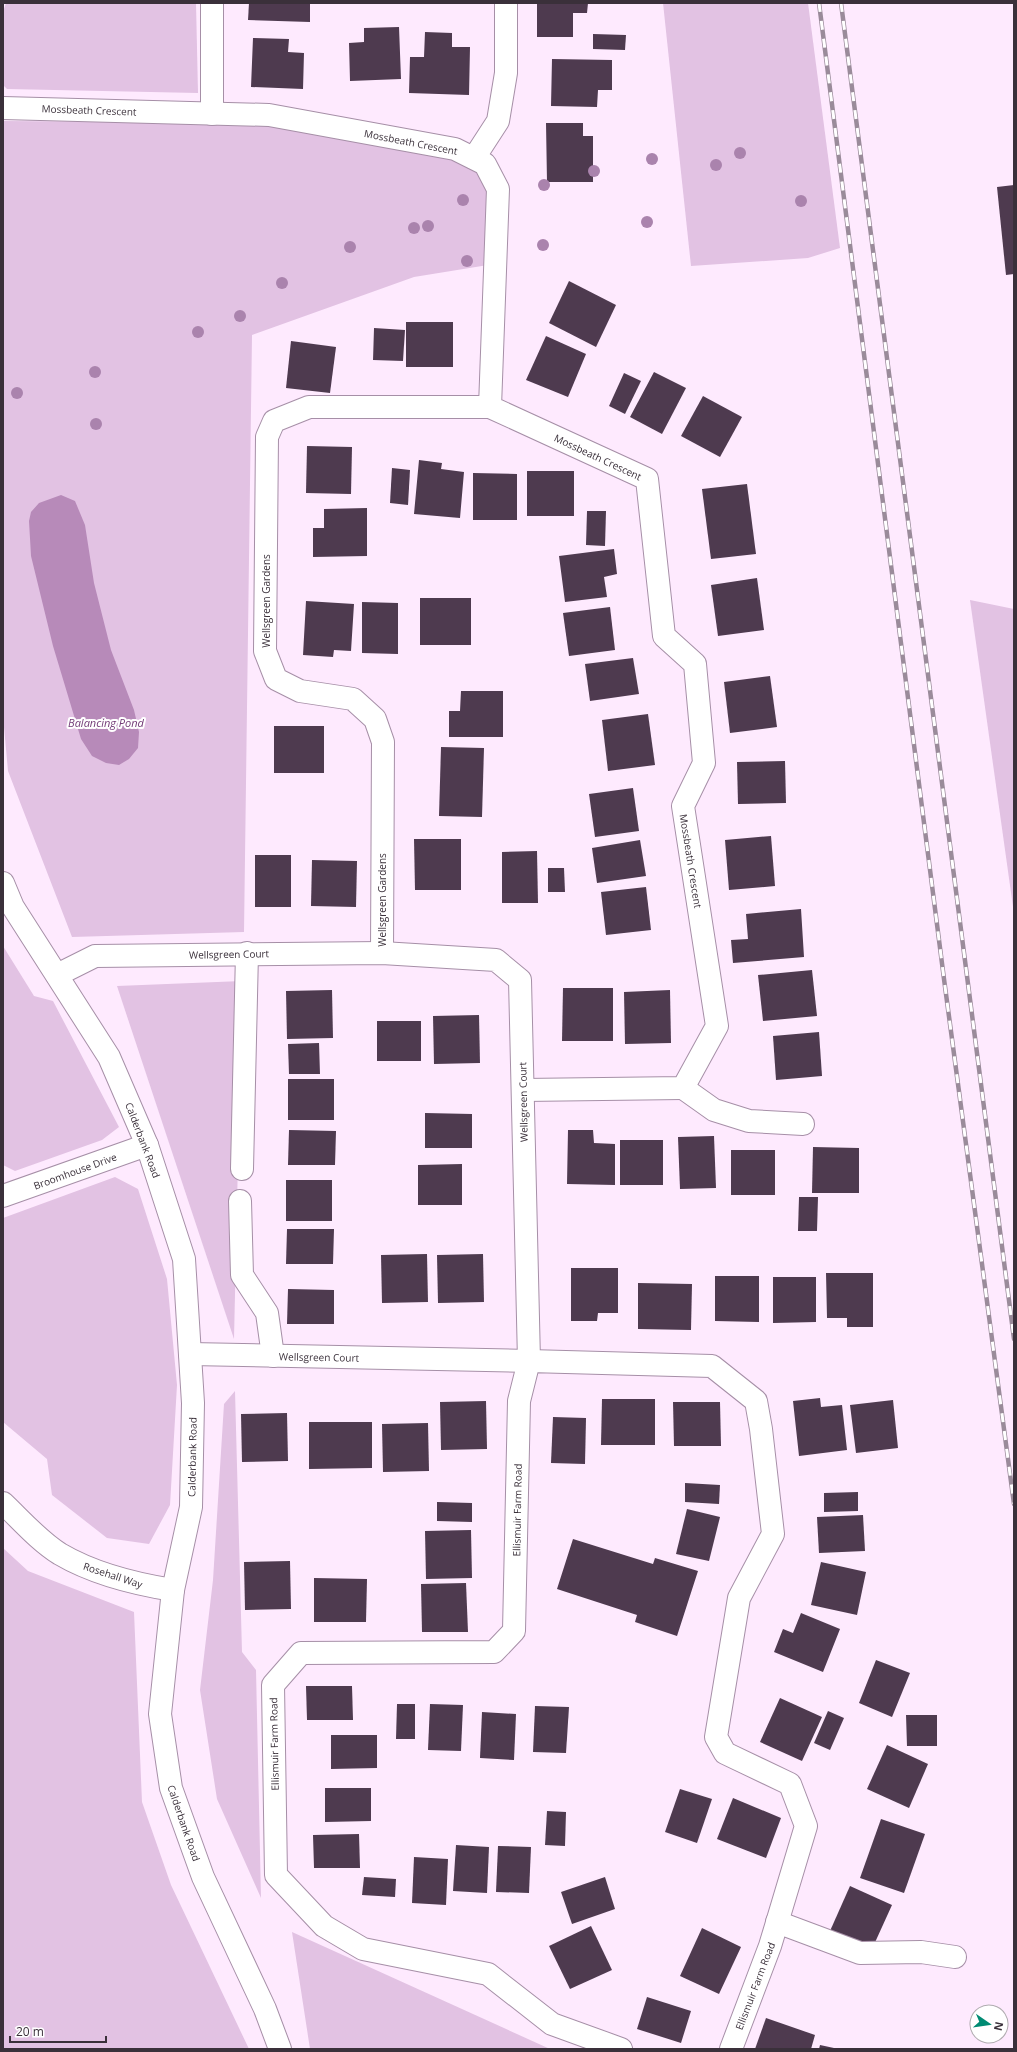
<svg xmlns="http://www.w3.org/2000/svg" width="1017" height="2052" font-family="'Open Sans',sans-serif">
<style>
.green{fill:#e2c2e3}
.water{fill:#b78ab9}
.building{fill:#4e3a4f}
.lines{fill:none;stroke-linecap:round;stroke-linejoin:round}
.minor-casing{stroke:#a68fa7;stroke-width:24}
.minor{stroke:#fff;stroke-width:22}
.rail-casing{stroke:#9a8b9a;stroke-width:4.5}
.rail{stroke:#fff;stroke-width:3;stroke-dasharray:9;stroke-linecap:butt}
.tree{fill:#aa83ad}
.labels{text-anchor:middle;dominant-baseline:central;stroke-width:4;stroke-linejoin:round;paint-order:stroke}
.street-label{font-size:10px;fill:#3a303a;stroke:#fff}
.water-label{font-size:11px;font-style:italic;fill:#733b77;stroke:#fff}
</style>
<rect width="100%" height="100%" fill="#feeafe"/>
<!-- green -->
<g class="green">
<polygon points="6,3 196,3 198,93 7,89 3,85 3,12"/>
<polygon points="663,3 808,3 840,248 808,258 691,266"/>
<polygon points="3,121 275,123 455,158 483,176 491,193 488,265 414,277 252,335 244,932 72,937 8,771 3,716"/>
<polygon points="970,600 1014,609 1014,914"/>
<polygon points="3,946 34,996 53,1001 119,1127 102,1140 15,1171 3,1165"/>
<polygon points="242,981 234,1339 117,986"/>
<polygon points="115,1177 138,1189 167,1279 177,1385 170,1505 149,1544 107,1538 52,1495 47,1459 3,1422 3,1218"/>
<polygon points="235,1391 242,1652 256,1670 261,1898 217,1799 200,1690 213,1580 224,1404"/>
<polygon points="3,1548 28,1571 134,1612 142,1802 171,1885 249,2049 3,2049"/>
<polygon points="292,1932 550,2049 310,2049"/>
</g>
<!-- water -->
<polygon class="water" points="61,495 75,501 85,525 94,583 111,650 134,710 139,732 138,748 129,759 119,765 106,763 92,756 81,739 53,646 31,556 29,521 31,512 39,503"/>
<!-- building -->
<g class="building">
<polygon points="249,3 310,3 310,22 248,20"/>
<polygon points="537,3 588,3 587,13 573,13 573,37 537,37"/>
<polygon points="399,27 401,79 350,81 349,43 364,42 364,28"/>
<polygon points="425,32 452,33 452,47 470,47 469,95 409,93 410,57 424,57"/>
<polygon points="593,34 626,35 625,50 593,49"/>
<polygon points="253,38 289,39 288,52 304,53 303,89 251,87"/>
<polygon points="552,59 612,60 612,90 598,90 597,107 551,106"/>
<polygon points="546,123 583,123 583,136 593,136 593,182 547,182"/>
<polygon points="1014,185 1014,274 1006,275 997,187"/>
<polygon points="569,281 616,305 596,347 549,323"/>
<rect x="406" y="322" width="47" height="45"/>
<polygon points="374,328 405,330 403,361 373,360"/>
<polygon points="546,336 586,354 568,397 526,380"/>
<polygon points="291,341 336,347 330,393 286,388"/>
<polygon points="654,372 686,388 662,434 630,417"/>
<polygon points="624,373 641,381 625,414 609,406"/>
<polygon points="703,396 742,417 720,457 681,436"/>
<polygon points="307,446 352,447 351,494 306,493"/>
<polygon points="419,460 442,463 441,469 464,472 460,518 414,514"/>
<polygon points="392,468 410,470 408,505 390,503"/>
<rect x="527" y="471" width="47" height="45"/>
<polygon points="473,473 517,474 517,520 473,520"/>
<polygon points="747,484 756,554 711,559 702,489"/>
<polygon points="367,508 367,556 313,557 313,528 324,528 324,509"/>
<polygon points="587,511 606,511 605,546 586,545"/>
<polygon points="614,549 617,574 604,577 607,597 565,602 559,556"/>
<polygon points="757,578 764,630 718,636 711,585"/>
<rect x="420" y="598" width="51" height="47"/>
<polygon points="306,601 354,604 351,651 334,650 333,657 303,655"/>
<polygon points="362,602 398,603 398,654 362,653"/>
<polygon points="610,607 615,650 569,656 563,613"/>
<polygon points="633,658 639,694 590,701 585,664"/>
<polygon points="770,676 777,727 730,733 724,682"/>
<polygon points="461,691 503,691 503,737 449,737 449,711 460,711"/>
<polygon points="648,714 655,765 608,771 602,720"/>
<rect x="274" y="726" width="50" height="47"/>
<polygon points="441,747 484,748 482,817 439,816"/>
<polygon points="785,761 786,803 738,804 737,762"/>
<polygon points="633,788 639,831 595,837 589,794"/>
<polygon points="771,836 775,886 729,890 725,840"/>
<polygon points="414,839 461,839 461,890 415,890"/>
<polygon points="640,840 646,876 597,883 592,848"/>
<polygon points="537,851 538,903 502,903 502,852"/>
<rect x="255" y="855" width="36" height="52"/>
<polygon points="312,860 357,861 356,907 311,906"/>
<polygon points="548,868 564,868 565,892 548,892"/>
<polygon points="646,887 651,930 606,935 601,892"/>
<polygon points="801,909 804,957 733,963 731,940 748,939 746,914"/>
<polygon points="812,970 817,1016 763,1021 758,975"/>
<polygon points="563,988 613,988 613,1041 562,1041"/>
<polygon points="332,990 333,1038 287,1039 286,991"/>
<polygon points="670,990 671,1043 625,1044 624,992"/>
<polygon points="479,1015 480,1063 434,1064 433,1016"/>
<rect x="377" y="1021" width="44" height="40"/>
<polygon points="819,1032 822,1076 776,1080 773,1036"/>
<polygon points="319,1043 320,1074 289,1074 288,1044"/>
<rect x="288" y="1079" width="46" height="41"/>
<polygon points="425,1113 472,1114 472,1148 425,1148"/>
<polygon points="289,1130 336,1131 335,1165 288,1165"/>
<polygon points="568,1130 593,1130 594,1143 615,1144 615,1185 567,1184"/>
<polygon points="714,1136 716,1188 680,1189 678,1137"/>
<rect x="620" y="1140" width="43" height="45"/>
<polygon points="813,1147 859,1148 859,1193 812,1193"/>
<rect x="731" y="1150" width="44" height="45"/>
<polygon points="462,1164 462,1205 418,1205 418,1165"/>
<rect x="286" y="1180" width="46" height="41"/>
<polygon points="799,1197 818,1197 817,1231 798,1231"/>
<polygon points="287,1229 334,1229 333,1264 286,1264"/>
<polygon points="427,1254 428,1302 382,1303 381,1255"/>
<polygon points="483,1254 484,1302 438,1303 437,1255"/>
<polygon points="571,1268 618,1268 618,1313 598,1313 597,1321 571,1321"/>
<polygon points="826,1273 873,1273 873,1327 847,1327 847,1318 827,1318"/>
<polygon points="715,1276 759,1276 759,1322 715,1321"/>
<polygon points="773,1277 816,1277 816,1322 773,1323"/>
<polygon points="638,1283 692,1284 691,1330 638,1329"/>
<polygon points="288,1289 334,1290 334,1324 287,1324"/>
<polygon points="820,1398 821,1407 842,1405 847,1450 799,1456 793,1401"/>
<polygon points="602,1399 655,1399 655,1445 601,1445"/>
<polygon points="893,1400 898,1448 856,1453 850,1405"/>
<polygon points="486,1401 487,1449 441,1450 440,1402"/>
<polygon points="673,1402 720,1402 721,1446 674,1446"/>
<polygon points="287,1413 288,1461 242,1462 241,1414"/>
<polygon points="553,1417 586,1418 585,1464 551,1463"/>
<polygon points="309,1422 372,1422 372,1468 309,1469"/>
<polygon points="428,1423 429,1471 383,1472 382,1424"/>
<polygon points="685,1483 720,1485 719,1504 685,1502"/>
<polygon points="858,1492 858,1511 824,1512 824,1493"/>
<polygon points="437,1502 472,1503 472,1522 437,1521"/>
<polygon points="687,1509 720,1517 709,1561 676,1554"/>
<polygon points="863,1515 865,1551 819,1553 817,1517"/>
<polygon points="471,1530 472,1578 426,1579 425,1531"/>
<polygon points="573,1539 653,1564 655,1558 698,1571 677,1636 635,1622 637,1615 557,1589"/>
<polygon points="290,1561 291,1609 245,1610 244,1562"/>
<polygon points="821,1562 866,1572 857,1615 811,1605"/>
<polygon points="314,1578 367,1579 366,1622 314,1622"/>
<polygon points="466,1583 468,1632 422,1632 421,1584"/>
<polygon points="801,1613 840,1629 823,1672 774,1652 783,1629 793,1633"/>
<polygon points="876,1660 910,1673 892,1717 859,1703"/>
<polygon points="306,1686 352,1686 353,1720 307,1720"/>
<polygon points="780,1698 822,1717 802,1761 760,1742"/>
<polygon points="397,1704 415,1704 415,1739 396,1739"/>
<polygon points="430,1704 463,1705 461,1751 428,1750"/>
<polygon points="535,1706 569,1707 566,1753 533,1752"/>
<polygon points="828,1711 844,1718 830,1750 814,1743"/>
<polygon points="482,1712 516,1714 514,1760 480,1758"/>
<polygon points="906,1715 937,1715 937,1746 907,1746"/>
<polygon points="331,1735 377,1735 377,1768 331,1769"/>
<polygon points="887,1745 928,1764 909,1808 867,1789"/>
<polygon points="325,1788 371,1788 371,1821 325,1822"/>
<polygon points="680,1789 712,1799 697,1843 665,1832"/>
<polygon points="733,1798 781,1818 766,1858 717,1839"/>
<polygon points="547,1811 566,1812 565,1846 545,1845"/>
<polygon points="881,1819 925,1834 904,1893 860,1878"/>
<polygon points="359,1834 360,1868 314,1868 313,1835"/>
<polygon points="456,1845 489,1847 487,1893 453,1891"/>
<polygon points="498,1846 531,1847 529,1893 496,1892"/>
<polygon points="414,1857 448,1859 446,1905 412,1903"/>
<polygon points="364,1877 396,1879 395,1897 362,1895"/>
<polygon points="605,1877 615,1909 572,1924 561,1892"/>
<polygon points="850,1886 892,1905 872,1949 830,1931"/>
<polygon points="591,1926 612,1970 570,1989 549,1946"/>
<polygon points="702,1928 741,1947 719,1994 680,1976"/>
<polygon points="647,1997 691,2011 681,2043 637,2029"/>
<polygon points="766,2018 815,2035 811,2049 755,2049"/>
<polygon points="820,2045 834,2048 834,2049 819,2049"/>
</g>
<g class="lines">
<defs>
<g id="minor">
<polyline points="212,3 212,114"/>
<polyline points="3,108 269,115 455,149 485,164 498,189 490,407 647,479 664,636 695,664 704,763 683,806 717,1026 683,1088 523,1090"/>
<polyline points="474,158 498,121 506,73 506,3"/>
<polyline points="3,883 13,907 109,1057 147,1145 184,1259 193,1403 191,1507 173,1590 160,1714 171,1788 203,1877 265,2009 280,2049"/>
<polyline points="382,953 383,742 375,719 353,699 300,691 276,679 265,651 267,437 274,421 309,407 490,407"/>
<polyline points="57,975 95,956 382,953 496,960 520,980 529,1361 190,1354"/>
<polyline points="683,1088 714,1110 749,1121 803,1124"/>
<polyline points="242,1169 247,953"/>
<polyline points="3,1196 147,1145"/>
<polyline points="240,1201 242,1275 267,1313 273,1356"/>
<path d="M3 1503C21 1520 39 1541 60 1554 94 1574 135 1584 173 1590"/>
<polyline points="777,1922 860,1953 921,1952 955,1957"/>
<polyline points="621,2049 552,2024 488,1974 363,1949 324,1926 276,1875 273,1685 301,1653 494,1652 514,1631 519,1401 529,1361 712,1366 756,1401 761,1429 773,1534 739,1598 716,1737 725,1753 790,1784 806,1826 770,1946 731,2049"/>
</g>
</defs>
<!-- minor casing -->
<use href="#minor" class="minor-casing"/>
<!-- minor -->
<use href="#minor" class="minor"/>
<defs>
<g id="rail">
<polyline points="819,3 944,979 1014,1504"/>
<polyline points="841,3 1014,1339"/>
</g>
</defs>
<!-- rail casing -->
<use href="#rail" class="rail-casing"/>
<!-- rail -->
<use href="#rail" class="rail"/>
</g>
<!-- trees -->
<g class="tree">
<circle cx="740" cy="153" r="6"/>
<circle cx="652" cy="159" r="6"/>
<circle cx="716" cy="165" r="6"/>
<circle cx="594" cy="171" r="6"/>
<circle cx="544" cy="185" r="6"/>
<circle cx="463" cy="200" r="6"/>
<circle cx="801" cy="201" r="6"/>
<circle cx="647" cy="222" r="6"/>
<circle cx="428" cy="226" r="6"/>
<circle cx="414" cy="228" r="6"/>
<circle cx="543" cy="245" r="6"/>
<circle cx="350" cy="247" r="6"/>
<circle cx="467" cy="261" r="6"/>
<circle cx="282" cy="283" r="6"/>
<circle cx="240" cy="316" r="6"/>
<circle cx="198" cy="332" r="6"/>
<circle cx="95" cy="372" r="6"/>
<circle cx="17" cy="393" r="6"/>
<circle cx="96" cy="424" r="6"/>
</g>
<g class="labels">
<!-- street labels -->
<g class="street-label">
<text transform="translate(89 110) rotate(2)">Mossbeath Crescent</text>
<text transform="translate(411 142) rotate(11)">Mossbeath Crescent</text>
<text transform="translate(598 457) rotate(25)">Mossbeath Crescent</text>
<text transform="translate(266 601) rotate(-90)">Wellsgreen Gardens</text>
<text transform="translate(691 861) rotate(81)">Mossbeath Crescent</text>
<text transform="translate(382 900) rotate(-90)">Wellsgreen Gardens</text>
<text transform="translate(229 954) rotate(-1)">Wellsgreen Court</text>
<text transform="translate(523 1102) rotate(-91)">Wellsgreen Court</text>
<text transform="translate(143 1140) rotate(69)">Calderbank Road</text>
<text transform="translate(75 1171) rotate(-20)">Broomhouse Drive</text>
<text transform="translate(319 1357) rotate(1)">Wellsgreen Court</text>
<text transform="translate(192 1457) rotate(-89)">Calderbank Road</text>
<text transform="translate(517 1510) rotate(-89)">Ellismuir Farm Road</text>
<text transform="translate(113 1575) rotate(18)">Rosehall Way</text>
<text transform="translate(274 1744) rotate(-91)">Ellismuir Farm Road</text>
<text transform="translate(184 1823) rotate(71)">Calderbank Road</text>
<text transform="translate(755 1986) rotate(-69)">Ellismuir Farm Road</text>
</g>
<!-- water labels -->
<g class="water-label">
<text x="106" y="722">Balancing Pond</text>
</g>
</g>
<!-- border -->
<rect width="1017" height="2052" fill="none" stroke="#3a303a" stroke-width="8"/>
<!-- north arrow -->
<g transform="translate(989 2024) rotate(103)"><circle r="19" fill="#ffffff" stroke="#b0acb0"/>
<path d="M0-3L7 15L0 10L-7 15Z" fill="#008b73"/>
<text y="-6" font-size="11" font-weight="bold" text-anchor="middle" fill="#3a303a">N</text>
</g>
<!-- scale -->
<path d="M10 2036v6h96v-6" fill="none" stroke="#3a303a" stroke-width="2"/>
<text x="16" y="2036" font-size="12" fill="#3a303a" stroke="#ffffff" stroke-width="3" paint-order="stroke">20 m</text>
</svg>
